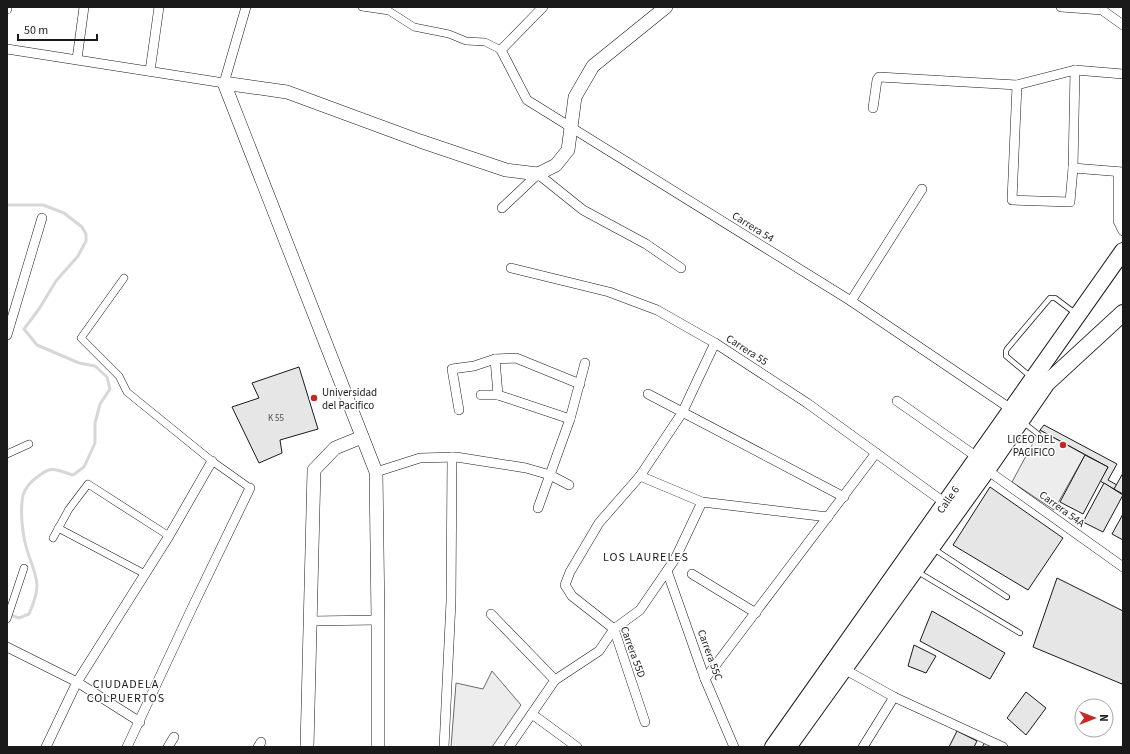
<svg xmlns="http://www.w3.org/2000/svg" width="1130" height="754" font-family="'Source Sans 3',sans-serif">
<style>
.built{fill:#ededed;stroke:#6a6a6a}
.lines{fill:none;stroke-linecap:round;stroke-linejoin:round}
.stream{stroke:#d7d7d7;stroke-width:3}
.building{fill:#e6e6e6;stroke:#1a1a1a}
.service-casing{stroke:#1a1a1a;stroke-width:6}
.pedestrian-casing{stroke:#1a1a1a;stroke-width:8}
.minor-casing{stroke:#1a1a1a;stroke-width:10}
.secondary-casing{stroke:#1a1a1a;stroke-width:14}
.trunk-casing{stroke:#1a1a1a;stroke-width:18}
.service{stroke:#fff;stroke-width:4.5}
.pedestrian{stroke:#fff;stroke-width:7}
.minor{stroke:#fff;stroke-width:9}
.secondary{stroke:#fff;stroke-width:13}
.trunk{stroke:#fff;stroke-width:16}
.poi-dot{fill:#c62828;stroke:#fff;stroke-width:1.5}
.labels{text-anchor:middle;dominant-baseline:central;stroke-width:3;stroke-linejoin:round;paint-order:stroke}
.number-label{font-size:9px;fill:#4d4d4d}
.street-label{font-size:11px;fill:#1a1a1a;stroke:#fff}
.poi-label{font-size:11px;fill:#1a1a1a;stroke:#fff;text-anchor:start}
.neighbourhood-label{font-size:12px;letter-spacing:1px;fill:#1a1a1a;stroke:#fff}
</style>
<rect width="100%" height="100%" fill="#fff"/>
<!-- built -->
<g class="built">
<polygon points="1040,430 1085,455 1054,510 1012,482"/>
<polygon points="492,671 521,705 492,747 451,747 456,683 483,689"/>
</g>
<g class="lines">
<!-- stream -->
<path class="stream" d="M7 205H43L64 213 82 227 86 234V241L78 256 56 281 39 309 24 329 37 345 79 363 95 366 107 377 110 389 100 404 95 423V443L84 467 73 475C54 469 52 465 36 478 31 481 25 489 23 495 20 509 22 532 26 546 29 559 36 571 37 585 37 595 33 605 29 614L19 618 8 614"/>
</g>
<!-- building -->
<g class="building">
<polygon points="299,367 318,429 280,440 282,453 259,463 232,407 259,398 252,383"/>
<polygon points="1044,425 1117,464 1108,480 1117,485 1114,489 1100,481 1108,467 1040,430"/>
<polygon points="1085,455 1108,467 1083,514 1060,502"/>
<polygon points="1123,473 1123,494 1114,489"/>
<polygon points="1104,483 1123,495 1103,532 1083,522"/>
<polygon points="990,487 1063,538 1028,590 953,545"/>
<polygon points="1123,514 1123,540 1112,534"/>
<polygon points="1057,578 1123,611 1123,681 1122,684 1033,647"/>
<polygon points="932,611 1005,653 990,679 920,641"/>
<polygon points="914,645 936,656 926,673 908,666"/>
<polygon points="1026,692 1046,708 1026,735 1007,718"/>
<polygon points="957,731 977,741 974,747 949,747"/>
<polygon points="986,741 997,747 982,747"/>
</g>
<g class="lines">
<defs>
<g id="service">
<polyline points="1031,377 1006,356 1006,351 1007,349 1050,298 1055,298 1075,313"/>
<polyline points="1024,423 1038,434"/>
<polyline points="934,549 1007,597"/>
<polyline points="918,572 1020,633"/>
</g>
<g id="pedestrian">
<polyline points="362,7 389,11 414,27 449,34 466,41 485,42 501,50"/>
<polyline points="124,278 81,338 119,376 127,392 212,461 250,488"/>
<polyline points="7,454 29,444"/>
<polyline points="58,528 145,574"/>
<polyline points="53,538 69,509 88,484 169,536"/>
<polyline points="7,619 24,568"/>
</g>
<g id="minor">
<polyline points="543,7 501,50 527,100 851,301 1011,409"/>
<polyline points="1061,7 1102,10 1123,25"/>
<polyline points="7,9 7,7"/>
<polyline points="7,49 224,83 246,7"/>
<polyline points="77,59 84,7"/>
<polyline points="150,71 159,7"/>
<polyline points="1017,85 1012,200 1070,202 1073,168 1075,70"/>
<polyline points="873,108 877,80 879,77 1017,85 1075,70 1123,74"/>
<polyline points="1073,168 1123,172"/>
<polyline points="1118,172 1118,221 1123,231"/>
<polyline points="502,208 538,174 583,210 646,244 681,268"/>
<polyline points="511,268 609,292 657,310 715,343 807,403 945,503"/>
<polyline points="851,301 922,189"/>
<polyline points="7,335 42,218"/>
<polyline points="495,359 498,395"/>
<polyline points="648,394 844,497"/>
<polyline points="481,395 498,395 570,419"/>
<polyline points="897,401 977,457"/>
<polyline points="459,410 452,369 474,366 495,359 516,358 580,384"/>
<polyline points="987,470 1123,567"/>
<polyline points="376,472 420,458 456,457 526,468 550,475 569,485"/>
<polyline points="640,476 702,502 828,517"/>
<polyline points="538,508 570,419 585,363"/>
<polyline points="667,571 705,679 734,747"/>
<polyline points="692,574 756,613"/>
<polyline points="491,614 555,680"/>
<polyline points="310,621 378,620"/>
<polyline points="7,647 77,682 140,722"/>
<polyline points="844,669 894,697 1003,747"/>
<polyline points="705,679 876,453"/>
<polyline points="532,714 577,747"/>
<polyline points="645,722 614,629 572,596 565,585 570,572 599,523 640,476 682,413 715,343"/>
<polyline points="46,747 77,682 169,536 212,461"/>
<polyline points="127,747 192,608 250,488"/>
<polyline points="168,747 174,737"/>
<polyline points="258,747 261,742"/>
<polyline points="444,747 451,601 452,457"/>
<polyline points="509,747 555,680 599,651 614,629 640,610 675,559 702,502"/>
<polyline points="863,747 894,697"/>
</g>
<g id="secondary">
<polyline points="307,747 314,470 335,448 362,437"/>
<polyline points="378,747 378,620 376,472 224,83 287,92 420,141 506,170 538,174 556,165 568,150 575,97 593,66 666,7"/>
</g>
<g id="trunk">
<path id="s1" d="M773 747 1123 251"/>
<polyline points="788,747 987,470 1047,383 1123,313"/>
</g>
</defs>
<!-- service casing -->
<use href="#service" class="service-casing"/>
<!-- pedestrian casing -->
<use href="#pedestrian" class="pedestrian-casing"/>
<!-- minor casing -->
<use href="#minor" class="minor-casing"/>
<!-- secondary casing -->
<use href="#secondary" class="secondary-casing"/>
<!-- trunk casing -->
<use href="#trunk" class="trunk-casing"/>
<!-- service -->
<use href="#service" class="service"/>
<!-- pedestrian -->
<use href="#pedestrian" class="pedestrian"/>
<!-- minor -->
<use href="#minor" class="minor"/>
<!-- secondary -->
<use href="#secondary" class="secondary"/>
<!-- trunk -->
<use href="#trunk" class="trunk"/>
</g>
<!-- markers -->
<g class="poi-dot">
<circle cx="314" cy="398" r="4"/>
<circle cx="1063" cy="445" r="4"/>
</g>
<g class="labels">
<!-- number labels -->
<g class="number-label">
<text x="276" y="418">K 55</text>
</g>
<!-- street labels -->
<g class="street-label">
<text transform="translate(753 227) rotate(32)">Carrera 54</text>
<text transform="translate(747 350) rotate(33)">Carrera 55</text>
<text stroke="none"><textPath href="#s1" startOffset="303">Calle 6</textPath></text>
<text transform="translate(1062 509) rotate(36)">Carrera 54A</text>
<text transform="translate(633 652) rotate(70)">Carrera 55D</text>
<text transform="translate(710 655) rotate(70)">Carrera 55C</text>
</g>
<!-- poi labels -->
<g class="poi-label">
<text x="322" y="392">Universidad<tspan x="322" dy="13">del Pacifico</tspan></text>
<text x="1055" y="439" text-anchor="end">LICEO DEL<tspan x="1055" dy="13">PACIFICO</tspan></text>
</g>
<!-- neighbourhood labels -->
<g class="neighbourhood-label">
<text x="646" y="557">LOS LAURELES</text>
<text x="126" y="684">CIUDADELA<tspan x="126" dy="14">COLPUERTOS</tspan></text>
</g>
</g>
<!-- border -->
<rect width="1130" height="754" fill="none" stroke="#1a1a1a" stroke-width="16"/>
<!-- north arrow -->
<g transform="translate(1094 718) rotate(90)"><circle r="19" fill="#ffffff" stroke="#a3a3a3"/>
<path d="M0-3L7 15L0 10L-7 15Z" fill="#c62828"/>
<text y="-6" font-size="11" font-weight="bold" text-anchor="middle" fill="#1a1a1a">N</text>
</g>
<!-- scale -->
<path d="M18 34v6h79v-6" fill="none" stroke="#1a1a1a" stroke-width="2"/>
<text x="24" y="34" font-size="12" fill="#1a1a1a" stroke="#ffffff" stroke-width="3" paint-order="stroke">50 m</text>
</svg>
